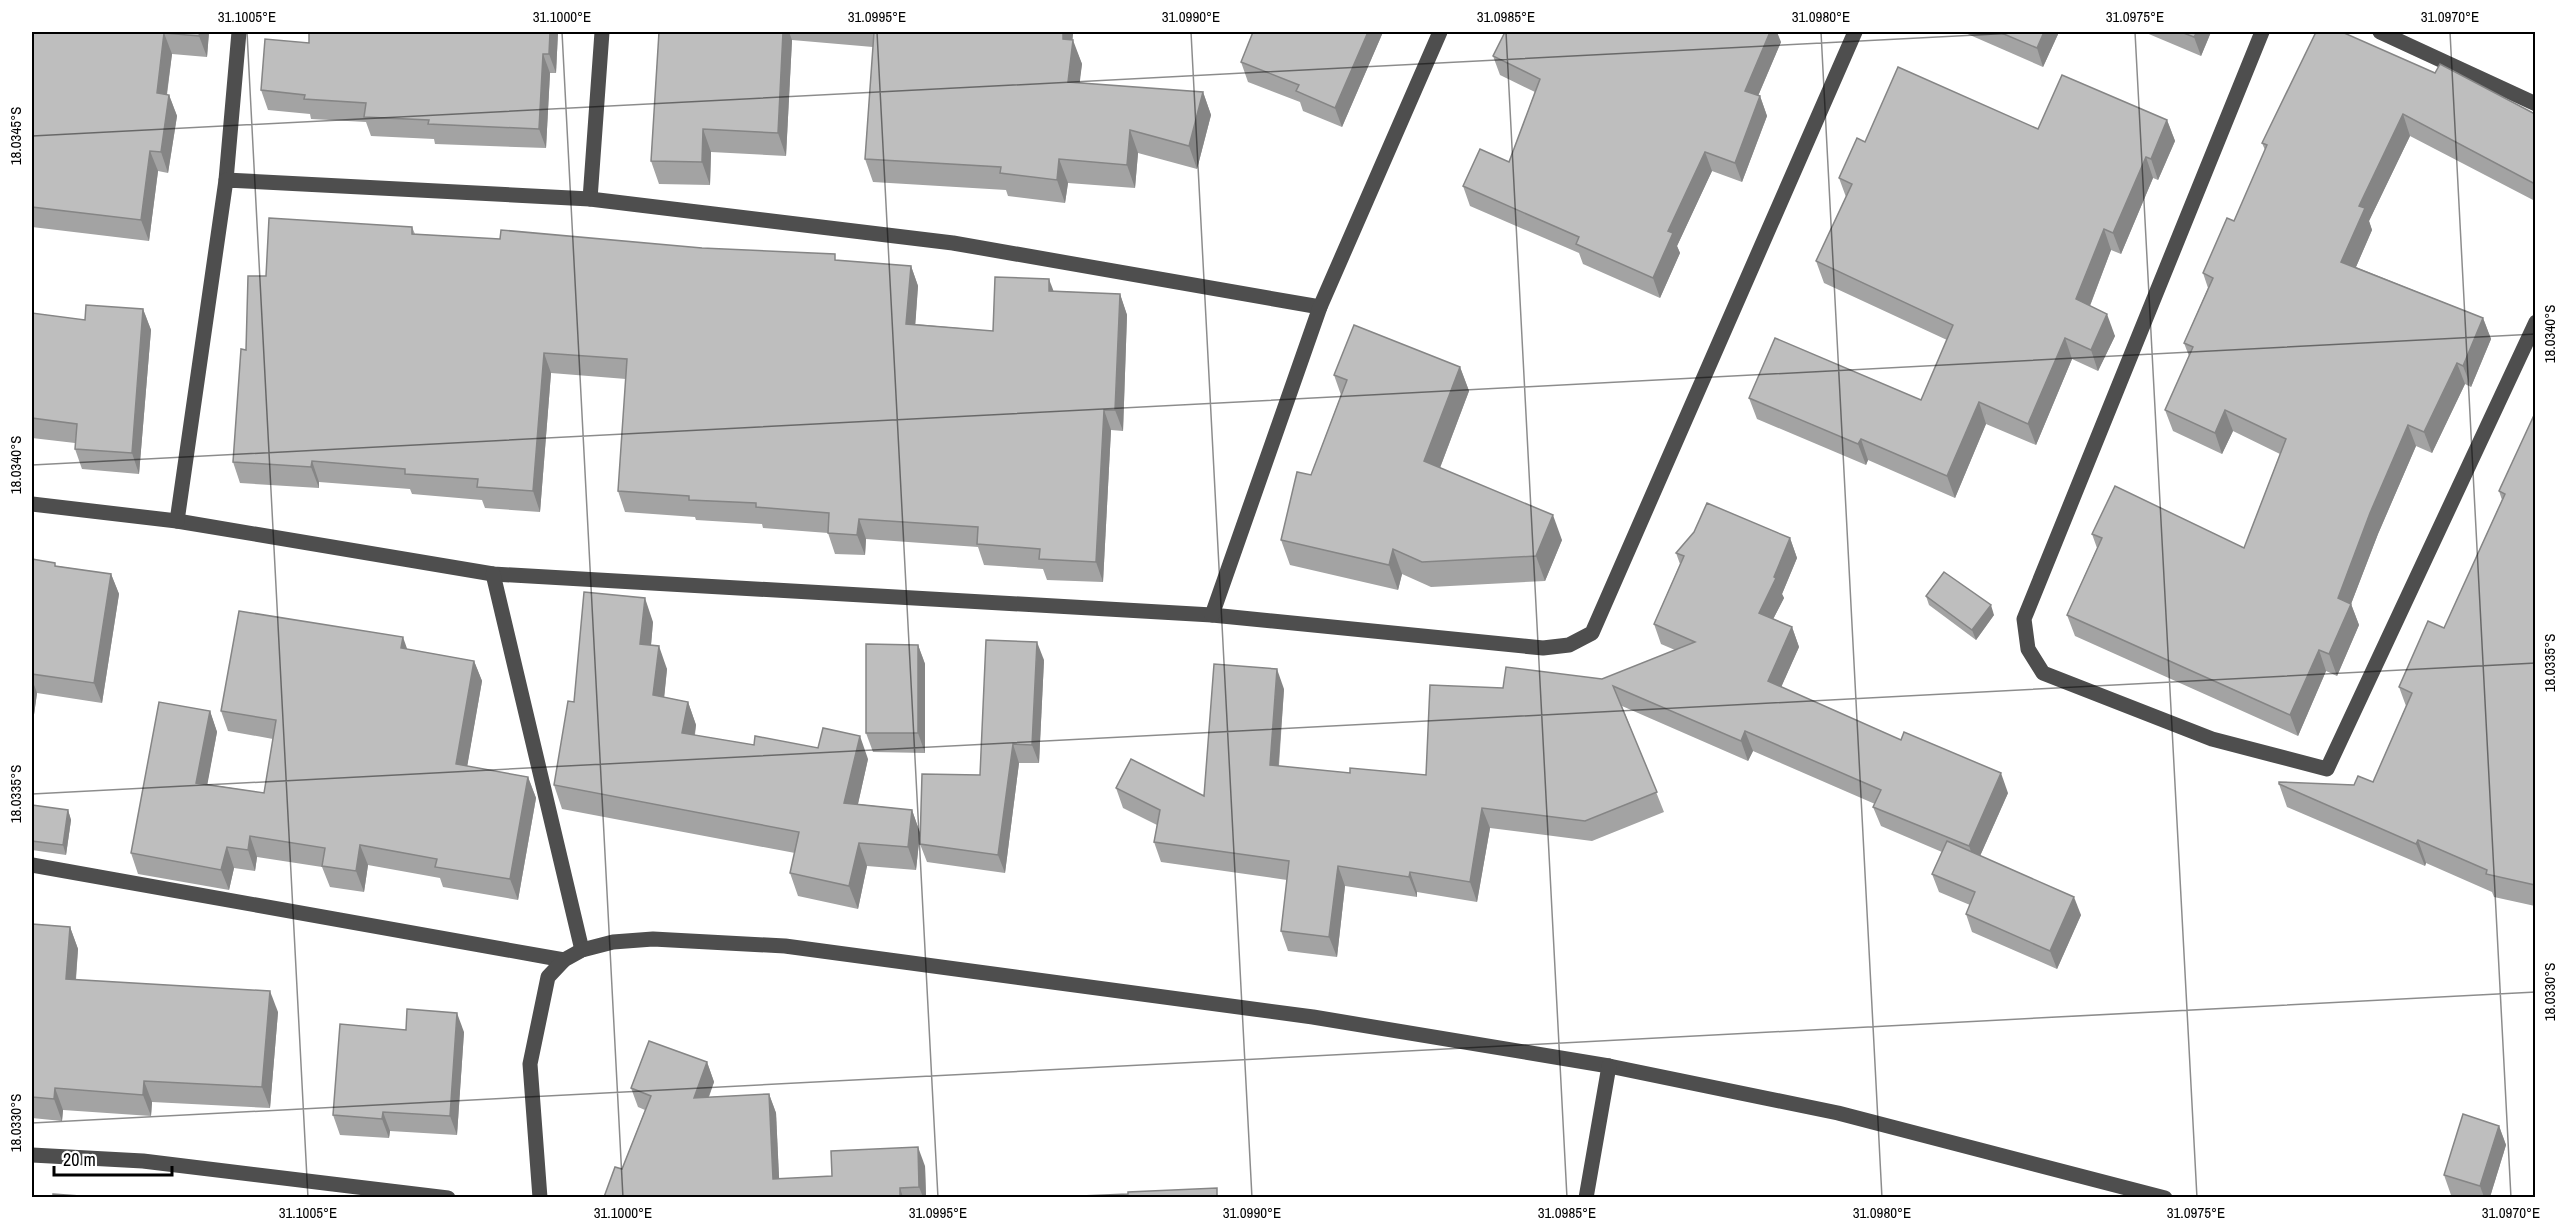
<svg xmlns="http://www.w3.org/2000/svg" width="2567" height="1229" font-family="'Archivo Narrow',sans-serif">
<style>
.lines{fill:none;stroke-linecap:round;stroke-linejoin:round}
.minor{stroke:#4e4e4e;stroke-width:15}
.wall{fill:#a3a3a3}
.shaded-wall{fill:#858585}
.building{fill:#bebebe;stroke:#858585;stroke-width:1.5}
.ticks{fill:none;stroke:#000;stroke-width:1.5;stroke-opacity:0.45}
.neatline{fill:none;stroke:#000;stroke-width:2}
.ticks-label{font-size:15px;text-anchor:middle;fill:#000}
</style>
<rect width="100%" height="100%" fill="#fff"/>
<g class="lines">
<!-- minor -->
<g class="minor">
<polyline points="2262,32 2024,619 2028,649 2043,673 2212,739 2327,769 2536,322"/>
<polyline points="2380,32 2536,104"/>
<polyline points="226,180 239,32"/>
<polyline points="590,199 602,32"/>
<polyline points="32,504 177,521 493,574 1212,615 1543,648 1569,645 1592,633 1855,32"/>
<polyline points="177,521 226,180 590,199 953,243 1320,307"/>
<polyline points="493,574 582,950"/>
<polyline points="1212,615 1320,307 1440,32"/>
<polyline points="32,865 564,960"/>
<polyline points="32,1155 143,1161 448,1198"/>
<polyline points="540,1198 530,1064 548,977 564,960 582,950 613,942 653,939 785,946 1313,1017 1609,1066 1838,1113 2165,1198"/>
<polyline points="1586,1198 1609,1066"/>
</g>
</g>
<!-- wall -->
<g class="wall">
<polygon points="32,32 209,32 207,57 172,54 167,95 169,95 177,116 168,173 158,171 149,241 32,227"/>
<polygon points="558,32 556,73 550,73 546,148 435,144 434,139 371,136 366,122 311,119 310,114 268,110 261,90 309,43"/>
<polygon points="659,32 1073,32 1072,40 1082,64 1079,83 1203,92 1211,115 1197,169 1138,153 1135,188 1068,183 1065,203 1008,196 1006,190 873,182 865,159 873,47 792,40 786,156 711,152 710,185 659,184 651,161"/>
<polygon points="1253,32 1383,32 1342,127 1303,111 1300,102 1248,82 1241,62"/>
<polygon points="1963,32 2059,32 2043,67"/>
<polygon points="2144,32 2211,32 2201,56"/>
<polygon points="1781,42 1758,96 1760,96 1767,116 1742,182 1712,171 1677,246 1680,253 1660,298 1583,264 1579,253 1470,206 1463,186 1509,162 1535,92 1500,75 1493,56"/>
<polygon points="2435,73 2535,114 2535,201 2410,136 2369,221 2372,230 2356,267 2483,318 2491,339 2471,387 2465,384 2432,453 2416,446 2378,534 2351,604 2359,625 2337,676 2326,671 2298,736 2075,636 2067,615 2097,548 2092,534 2244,548 2280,454 2233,431 2222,454 2173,431 2165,410 2189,356 2184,343 2208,288 2203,273 2234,221 2265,150 2262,143"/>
<polygon points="2167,120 2175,141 2158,180 2153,178 2121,254 2111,250 2090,306 2115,336 2098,371 2072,359 2036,445 1986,424 1955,498 1868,460 1866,465 1757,419 1749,398 1921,400 1947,340 1824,283 1816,261 1846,197 1839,178 1865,142"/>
<polygon points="412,227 415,234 837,260 911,266 918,286 915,324 993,331 1054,291 1120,294 1127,315 1123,431 1111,430 1103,582 1047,580 1043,569 984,565 978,547 866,539 865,555 835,554 828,533 763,528 762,524 696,520 695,517 625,512 618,491 626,379 551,373 540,512 485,508 482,500 412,494 410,489 319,482 319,488 240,483 233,462 246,350 266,276"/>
<polygon points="143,309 151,330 139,474 82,469 75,449 75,443 32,438 32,313 85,320"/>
<polygon points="1460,367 1469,391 1440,468 1562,540 1545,581 1431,587 1402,574 1398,590 1290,565 1281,540 1311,475 1341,395 1334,375"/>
<polygon points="2535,413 2535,906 2494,897 2492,892 2426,863 2425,866 2287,807 2279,784 2354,785 2373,782 2406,706 2399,687 2444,628 2502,500 2499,491"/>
<polygon points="1790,538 1797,558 1782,594 1784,598 1773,619 1792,627 1799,647 1781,687 2008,793 1980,856 2081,915 2057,969 1972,932 1966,914 1970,905 1939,892 1932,874 1942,852 1881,826 1873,807 1875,804 1753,751 1748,761 1622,706 1664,812 1592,841 1490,828 1477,902 1417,892 1417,897 1345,886 1337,957 1288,951 1281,931 1287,880 1161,862 1154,842 1157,825 1123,808 1116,788 1204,796 1284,689 1279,766 1350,773 1426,775 1503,688 1602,679 1675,650 1661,644 1654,624 1680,564 1676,553"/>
<polygon points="32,559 57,566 111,574 119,594 102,703 37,693 32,729"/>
<polygon points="1926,596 1994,615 1976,640 1929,605"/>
<polygon points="653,622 651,645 667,669 664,697 688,702 696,725 695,735 754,745 868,759 858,804 912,810 920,833 916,870 867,866 858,909 798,896 790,873 795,853 562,809 554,785 574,702"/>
<polygon points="918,645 925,664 925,753 873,752 866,733"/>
<polygon points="407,649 474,661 482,681 467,766 528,777 536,798 518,900 443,887 440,878 368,865 364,892 330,887 322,867 257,857 255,871 234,868 229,890 138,874 131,853 210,711 217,732 207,784 264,793 273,739 228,731 221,711"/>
<polygon points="1044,660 1039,763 1019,763 1005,873 927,862 920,844 980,775"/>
<polygon points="32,805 68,810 71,820 66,855 32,850"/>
<polygon points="32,924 70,927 78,949 76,980 278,1012 270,1108 152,1102 151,1116 63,1110 62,1121 32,1118"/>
<polygon points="406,1030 464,1032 457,1135 390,1131 389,1138 340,1135 333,1115"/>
<polygon points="707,1062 714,1082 709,1097 769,1094 776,1113 779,1179 832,1176 925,1166 926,1197 604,1197 622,1169 645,1110 638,1107 631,1088"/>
<polygon points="2499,1126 2506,1145 2490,1197 2461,1197 2451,1195 2444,1175"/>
</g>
<!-- shaded-wall -->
<g class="shaded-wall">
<polygon points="200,32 209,32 207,57 199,36"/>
<polygon points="550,32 558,32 556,73 549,54"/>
<polygon points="783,32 789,32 792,40 786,156 778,133"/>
<polygon points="1063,32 1073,32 1072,52 1073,40 1082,64 1077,105 1068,82 1063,39"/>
<polygon points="1368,32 1383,32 1342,127 1335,108"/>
<polygon points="1770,32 1777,32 1781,42 1752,110 1745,91"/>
<polygon points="2044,32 2059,32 2043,67 2037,48"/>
<polygon points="2197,32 2211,32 2201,56 2194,37"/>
<polygon points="164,33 172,54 164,114 157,93"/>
<polygon points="543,54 550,73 546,148 539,129"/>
<polygon points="1203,92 1211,115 1197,169 1189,146"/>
<polygon points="169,95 177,116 168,173 161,152"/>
<polygon points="1760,96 1767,116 1742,182 1735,163"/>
<polygon points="2403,114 2410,136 2369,221 2372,230 2349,283 2341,262 2359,206"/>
<polygon points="2167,120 2175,141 2158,180 2151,159"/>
<polygon points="703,129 711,152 710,185 702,162"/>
<polygon points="1130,130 1138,153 1135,188 1127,165"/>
<polygon points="150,151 158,171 149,241 141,220"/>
<polygon points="1705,152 1712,171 1677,246 1680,253 1660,298 1653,278 1668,231"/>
<polygon points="2146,157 2153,178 2121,254 2113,233"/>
<polygon points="1059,159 1068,183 1065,203 1057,180"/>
<polygon points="2104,229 2111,250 2084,321 2076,299"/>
<polygon points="911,266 918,286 914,344 906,324"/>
<polygon points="1049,279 1057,300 1049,291"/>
<polygon points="1120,294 1127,315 1123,431 1115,410"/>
<polygon points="143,309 151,330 139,474 132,453"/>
<polygon points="2107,314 2115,336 2098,371 2091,350"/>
<polygon points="2483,318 2491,339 2471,387 2463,366"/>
<polygon points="2065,338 2072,359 2036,445 2028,424"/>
<polygon points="544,353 551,373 540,512 533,491"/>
<polygon points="2457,363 2465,384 2432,453 2424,432"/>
<polygon points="1460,367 1469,391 1433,486 1424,461"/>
<polygon points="1979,402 1986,424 1955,498 1947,476"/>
<polygon points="1104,410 1111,430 1103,582 1096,562"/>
<polygon points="2225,410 2233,431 2222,454 2215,433"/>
<polygon points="2408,425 2416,446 2378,534 2351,604 2359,625 2337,676 2329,654 2338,598 2370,513"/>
<polygon points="1861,439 1868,460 1866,465 1858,444"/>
<polygon points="312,461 319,482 319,488 311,467"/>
<polygon points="1553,515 1562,540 1545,581 1536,556"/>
<polygon points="859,519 866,539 865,555 857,535"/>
<polygon points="1790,538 1797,558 1782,594 1784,598 1766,633 1759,613"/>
<polygon points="1393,549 1402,574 1398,590 1389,565"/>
<polygon points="111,574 119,594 102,703 94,683"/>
<polygon points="645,598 653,622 649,667 640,644"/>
<polygon points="1991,605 1994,615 1976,640 1972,630"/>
<polygon points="1792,627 1799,647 1775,701 1768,681"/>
<polygon points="403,637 410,657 401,648"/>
<polygon points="1037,642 1044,660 1039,763 1032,745"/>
<polygon points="918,645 925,664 925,753 918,733"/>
<polygon points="659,646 667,669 662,719 653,695"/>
<polygon points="2319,650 2326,671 2298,736 2290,715"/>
<polygon points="474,661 482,681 464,785 456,764"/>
<polygon points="1277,669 1284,689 1277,785 1270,765"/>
<polygon points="32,679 37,693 32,729"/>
<polygon points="688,702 696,725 691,756 682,733"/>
<polygon points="210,711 217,732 204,803 196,783"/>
<polygon points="1745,731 1753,751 1748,761 1741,741"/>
<polygon points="860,736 868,759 853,826 844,803"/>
<polygon points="1013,744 1019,763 1005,873 998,855"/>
<polygon points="2001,773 2008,793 1976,865 1969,846"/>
<polygon points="528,777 536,798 518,900 510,879"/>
<polygon points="1482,808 1490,828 1477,902 1470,882"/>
<polygon points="68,810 71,820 66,855 63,845"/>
<polygon points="912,810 920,833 916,870 908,847"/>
<polygon points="250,836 257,857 255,871 248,850"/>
<polygon points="2418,840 2426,863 2425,866 2416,844"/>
<polygon points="859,843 867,866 858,909 849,886"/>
<polygon points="360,845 368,865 364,892 356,871"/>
<polygon points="227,847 234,868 229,890 221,870"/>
<polygon points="1338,866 1345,886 1337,957 1329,937"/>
<polygon points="1410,872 1417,892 1417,897 1409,877"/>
<polygon points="2074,897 2081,915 2057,969 2050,951"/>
<polygon points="70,927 78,949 74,1000 66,979"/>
<polygon points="270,991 278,1012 270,1108 262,1087"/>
<polygon points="457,1013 464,1032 457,1135 450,1116"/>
<polygon points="707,1062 714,1082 701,1117 694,1098"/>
<polygon points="144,1081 152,1102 151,1116 143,1095"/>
<polygon points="55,1088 63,1110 62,1121 54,1099"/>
<polygon points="769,1094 776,1113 780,1197 773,1179"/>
<polygon points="383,1112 390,1131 389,1138 382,1119"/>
<polygon points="2499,1126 2506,1145 2490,1197 2484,1197 2480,1186"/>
<polygon points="918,1147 925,1166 926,1197 923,1197 919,1187"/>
<polygon points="900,1188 903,1197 900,1197"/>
</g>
<!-- building -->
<g class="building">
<polygon points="32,32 200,32 199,36 164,33 157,93 169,95 161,152 150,151 141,220 32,207"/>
<polygon points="309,32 550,32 549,54 543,54 539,129 428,124 429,120 364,117 366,103 304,99 305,95 261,90 265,39 309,43"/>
<polygon points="659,32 783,32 778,133 703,129 702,162 651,161"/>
<polygon points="874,32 1063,32 1063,39 1073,40 1068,82 1203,92 1189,146 1130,130 1127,165 1059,159 1057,180 1000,173 1001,167 865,159"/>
<polygon points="1253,32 1368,32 1335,108 1296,91 1299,85 1241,62"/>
<polygon points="1505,32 1770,32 1745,91 1760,96 1735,163 1705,152 1668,231 1673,233 1653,278 1576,244 1579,237 1463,186 1480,149 1509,162 1540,79 1493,56"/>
<polygon points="1999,32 2044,32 2037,48"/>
<polygon points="2181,32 2197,32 2194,37"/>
<polygon points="2316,32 2342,32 2435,73 2440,64 2535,114 2535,184 2403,114 2359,206 2365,208 2341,262 2483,318 2463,366 2457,363 2424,432 2408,425 2370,513 2338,598 2351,604 2329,654 2319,650 2290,715 2067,615 2102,538 2092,534 2115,486 2244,548 2286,439 2225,410 2215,433 2165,410 2193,347 2184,343 2213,278 2203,273 2227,218 2234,221 2267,145 2262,143"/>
<polygon points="1898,67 2038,129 2062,75 2167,120 2151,159 2146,157 2113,233 2104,229 2076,299 2107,314 2091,350 2065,338 2028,424 1979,402 1947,476 1861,439 1858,444 1749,398 1775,338 1921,400 1953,325 1816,261 1852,184 1839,178 1857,138 1865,142"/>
<polygon points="269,218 412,227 412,234 500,239 501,230 702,248 835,254 835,260 911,266 906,324 993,331 995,277 1049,279 1049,291 1120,294 1115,410 1104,410 1096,562 1039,559 1040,549 977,544 978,527 859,519 857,535 828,533 829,513 756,507 756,503 689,500 689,496 618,491 627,359 544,353 533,491 477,487 478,479 405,474 405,469 312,461 311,467 233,462 241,349 246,350 248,276 266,276"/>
<polygon points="86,305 143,309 132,453 75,449 77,424 32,418 32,313 85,320"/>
<polygon points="1354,325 1460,367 1424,461 1553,515 1536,556 1422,562 1393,549 1389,565 1281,540 1297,472 1311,475 1347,380 1334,375"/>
<polygon points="2535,413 2535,885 2486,874 2487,870 2418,840 2416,844 2279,784 2279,782 2354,785 2358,776 2373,782 2412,693 2399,687 2428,621 2444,628 2505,494 2499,491"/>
<polygon points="1707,503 1790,538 1774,577 1776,578 1759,613 1792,627 1768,681 1901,740 1904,732 2001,773 1969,846 1873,807 1881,790 1745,731 1741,741 1613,686 1657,792 1585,821 1482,808 1470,882 1410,872 1409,877 1338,866 1329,937 1281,931 1289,861 1154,842 1160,810 1116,788 1131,759 1204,796 1214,664 1277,669 1270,765 1350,773 1350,768 1426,775 1430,685 1503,688 1506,667 1602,679 1695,642 1654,624 1684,556 1676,553 1694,532"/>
<polygon points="32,559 55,563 55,566 111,574 94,683 32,674"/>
<polygon points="1944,572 1991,605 1972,630 1926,596"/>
<polygon points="584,592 645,598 640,644 659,646 653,695 688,702 682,733 754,745 755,736 818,748 823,728 860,736 844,803 912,810 908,847 859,843 849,886 790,873 799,832 554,785 568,701 574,702"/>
<polygon points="239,611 403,637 401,648 474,661 456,764 528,777 510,879 435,867 437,859 360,845 356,871 322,866 325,848 250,836 248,850 227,847 221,870 131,853 159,702 210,711 196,783 264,793 276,720 221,711"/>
<polygon points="986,640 1037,642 1032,745 1013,744 998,855 920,844 922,774 980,775"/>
<polygon points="866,644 918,645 918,733 866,733"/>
<polygon points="32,805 68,810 63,845 32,841"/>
<polygon points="1947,841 2074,897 2050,951 1966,914 1975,892 1932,874"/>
<polygon points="32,924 70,927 66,979 270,991 262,1087 144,1081 143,1095 55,1088 54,1099 32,1097"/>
<polygon points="407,1009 457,1013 450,1116 383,1112 382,1119 333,1115 340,1024 406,1030"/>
<polygon points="649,1041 707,1062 694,1098 769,1094 773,1179 832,1176 831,1151 918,1147 919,1187 900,1188 900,1197 604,1197 615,1167 622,1169 651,1096 631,1088"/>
<polygon points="2463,1114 2499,1126 2480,1186 2444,1175"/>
<polygon points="1217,1188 1217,1197 1057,1197 1128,1194 1128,1192"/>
<polygon points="53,1194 94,1197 53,1197"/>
</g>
<!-- ticks -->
<path class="ticks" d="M247 32 308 1198M562 32 623 1198M877 32 938 1198M1191 32 1252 1198M1506 32 1567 1198M1821 32 1882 1198M2135 32 2197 1198M2450 32 2511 1198M32 136 2035 32M32 465 2536 334M32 794 2536 663M32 1123 2536 992"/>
<!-- border -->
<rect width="2567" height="1229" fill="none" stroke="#ffffff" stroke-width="66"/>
<!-- scale -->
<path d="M54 1166v9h118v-9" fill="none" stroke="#000000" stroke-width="3"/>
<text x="63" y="1166" font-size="18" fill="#000000" stroke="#ffffff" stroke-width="4.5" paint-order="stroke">20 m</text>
<rect x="33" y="33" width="2501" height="1163" class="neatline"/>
<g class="ticks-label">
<text x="247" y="22">31.1005°E</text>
<text x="562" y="22">31.1000°E</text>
<text x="877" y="22">31.0995°E</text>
<text x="1191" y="22">31.0990°E</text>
<text x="1506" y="22">31.0985°E</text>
<text x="1821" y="22">31.0980°E</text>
<text x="2135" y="22">31.0975°E</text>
<text x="2450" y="22">31.0970°E</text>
<text transform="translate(16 136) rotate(-90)" y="5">18.0345°S</text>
<text transform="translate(2550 334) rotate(-90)" y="5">18.0340°S</text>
<text transform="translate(16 465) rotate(-90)" y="5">18.0340°S</text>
<text transform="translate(2550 663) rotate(-90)" y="5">18.0335°S</text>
<text transform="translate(16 794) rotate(-90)" y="5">18.0335°S</text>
<text transform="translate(2550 992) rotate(-90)" y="5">18.0330°S</text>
<text transform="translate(16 1123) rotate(-90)" y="5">18.0330°S</text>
<text x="308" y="1218">31.1005°E</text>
<text x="623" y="1218">31.1000°E</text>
<text x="938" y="1218">31.0995°E</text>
<text x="1252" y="1218">31.0990°E</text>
<text x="1567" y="1218">31.0985°E</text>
<text x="1882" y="1218">31.0980°E</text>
<text x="2196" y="1218">31.0975°E</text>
<text x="2511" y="1218">31.0970°E</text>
</g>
</svg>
